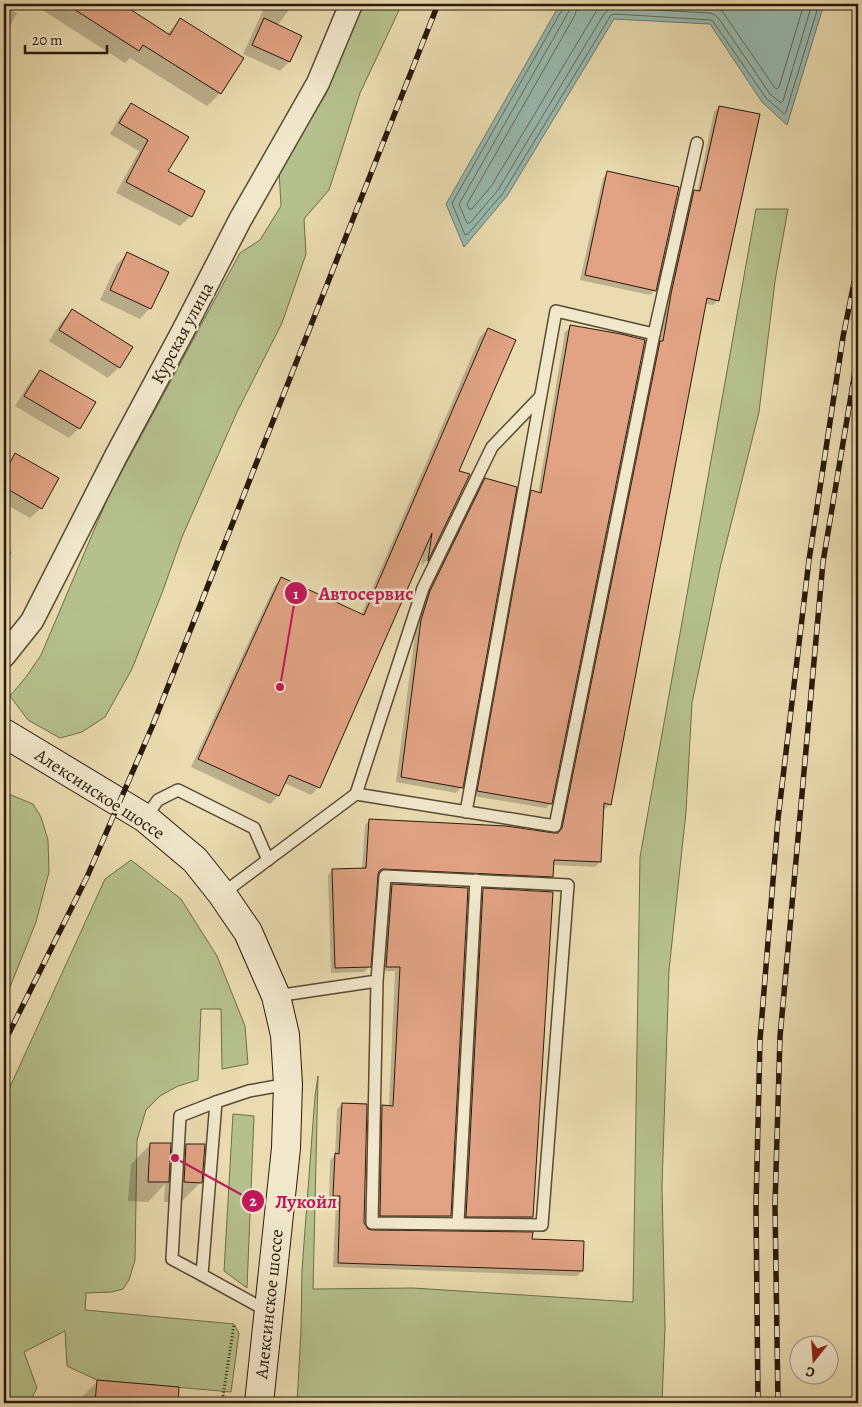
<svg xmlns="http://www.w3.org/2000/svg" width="862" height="1407" font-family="Alegreya,serif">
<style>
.green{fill:#b5c18d;stroke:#6e6d4c}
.water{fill:#98bab0;stroke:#6b7a6e}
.shadow{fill:#0003}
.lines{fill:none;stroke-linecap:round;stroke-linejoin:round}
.shore{stroke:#606a5d;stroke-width:1}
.building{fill:#e1a384;stroke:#28190a}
.lane-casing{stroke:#584a34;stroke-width:14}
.street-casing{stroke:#584a34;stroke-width:25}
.secondary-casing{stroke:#28190a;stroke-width:30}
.path{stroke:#28190a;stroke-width:3;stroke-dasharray:1 2.5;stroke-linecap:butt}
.lane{stroke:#f1e8cc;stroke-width:11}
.street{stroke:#f1e8cc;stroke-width:22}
.secondary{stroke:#f1e8cc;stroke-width:28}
.rail-casing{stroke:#28190a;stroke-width:5.5}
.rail{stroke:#f1e8cc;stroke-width:4;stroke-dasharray:11;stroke-linecap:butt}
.labels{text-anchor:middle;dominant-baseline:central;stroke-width:5;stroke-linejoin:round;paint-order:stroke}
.street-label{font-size:18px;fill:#28190a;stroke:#f1e8cc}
.leader{fill:none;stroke:#c2185b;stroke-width:2}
.callout-dot{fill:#c2185b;stroke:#f1e8cc;stroke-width:2}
.mark-label{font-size:15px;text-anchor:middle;font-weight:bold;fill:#fff}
.callout-label{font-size:19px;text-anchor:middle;font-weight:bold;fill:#c2185b;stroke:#f1e8cc;stroke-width:5;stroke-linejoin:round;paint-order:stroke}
</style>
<rect width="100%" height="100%" fill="#eadcb0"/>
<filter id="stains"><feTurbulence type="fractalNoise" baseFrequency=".004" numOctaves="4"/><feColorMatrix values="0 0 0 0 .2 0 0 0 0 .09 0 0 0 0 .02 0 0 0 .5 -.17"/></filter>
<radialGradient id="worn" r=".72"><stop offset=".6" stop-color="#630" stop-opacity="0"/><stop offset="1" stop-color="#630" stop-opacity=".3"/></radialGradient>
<!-- green -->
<g class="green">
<polygon points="360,4 402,4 360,93 329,190 304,219 306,254 282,323 237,412 182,537 162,593 132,669 105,717 82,732 60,738 28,720 10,696 26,677 41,655 109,495 240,253 260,240 281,206 279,170 326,94"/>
<polygon points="756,209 788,209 775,281 759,412 720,568 692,703 686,812 669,970 662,1187 665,1327 662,1403 297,1403 301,1331 302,1270 315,1096 318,1076 313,1289 413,1288 633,1302 640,857"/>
<polygon points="4,794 11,795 33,804 41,817 48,840 49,872 36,922 4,1002"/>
<polygon points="131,860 181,899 217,956 245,1026 248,1064 222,1069 221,1009 201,1009 198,1080 178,1086 160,1096 146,1110 137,1140 135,1260 129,1280 123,1289 112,1292 86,1293 85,1310 234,1324 239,1333 231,1392 97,1380 67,1366 65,1331 24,1352 37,1388 29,1403 4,1403 4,1100 105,879"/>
<polygon points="233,1114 254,1116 247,1288 224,1271"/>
</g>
<!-- water -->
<polygon class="water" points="560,4 824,4 787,125 762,102 710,24 614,19 507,196 464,247 446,204"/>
<!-- shadow -->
<g class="shadow">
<polygon points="33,4 120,4 167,34 181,20 220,93 207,106 130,58 125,63"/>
<polygon points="261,4 293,4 277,26 301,37 289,62 280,71 243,54 265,6"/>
<polygon points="4,6 17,13 4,37"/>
<polygon points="132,104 191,216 180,226 116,193 139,151 110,134 121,115"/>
<polygon points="720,107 718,300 713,305 705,304 610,804 605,809 602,809 600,862 595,867 553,865 552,876 547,881 377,874 369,967 364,972 331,973 328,875 333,870 362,869 365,825 370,820 557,834 656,347 659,344 666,300 689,196 694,191 697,192 714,112"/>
<polygon points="608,173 655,290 650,295 580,280 603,178"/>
<polygon points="128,253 150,308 140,319 100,300 117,264"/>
<polygon points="72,311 131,348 119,367 108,378 49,341 62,321"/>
<polygon points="571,327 551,803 546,808 473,796 527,497 532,492 538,493 565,332"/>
<polygon points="488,329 457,472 468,475 427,560 421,566 423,552 319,787 311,795 284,783 278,796 270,804 191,767 274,587 282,578 361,615 480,337"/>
<polygon points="40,371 79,428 69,438 15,406 30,382"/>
<polygon points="16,455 41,508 30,518 4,503 4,468"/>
<polygon points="485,480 461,788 456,793 396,782 416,626 425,597 480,485"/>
<polygon points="4,547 12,552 4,565"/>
<polygon points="392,885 450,1216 445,1221 375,1220 377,1112 382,1107 389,1107 395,971 381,971 387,890"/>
<polygon points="484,890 532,1217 527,1222 461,1221 479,895"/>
<polygon points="342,1104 363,1223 367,1230 531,1240 582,1271 577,1276 333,1267 336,1201 329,1200 330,1160 335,1155 337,1109"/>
<polygon points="151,1144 169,1163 186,1145 201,1182 181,1202 164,1202 165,1184 148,1202 128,1201 131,1164"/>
<polygon points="98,1381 142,1385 141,1403 81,1403 82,1397"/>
</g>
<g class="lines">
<!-- shore -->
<g class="shore">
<polyline points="564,4 563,8 452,203 465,235 468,234 503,193 611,15 615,14 712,20 766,98 784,114 786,112 819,4"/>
<polyline points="570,4 569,11 459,204 467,223 470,223 498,190 604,14 609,9 615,8 710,13 715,15 719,19 770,94 781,103 783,101 812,4"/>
<polyline points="578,4 575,15 467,204 469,209 472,209 492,185 597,10 603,4"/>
<polyline points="675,4 711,6 722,11 775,88 777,89 779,87 804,4"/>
</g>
</g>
<!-- building -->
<g class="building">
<polygon points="66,4 122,4 170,35 180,18 244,58 221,94 143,45 139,51"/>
<polygon points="264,18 302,36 290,62 252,45"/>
<polygon points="131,103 189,137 168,171 205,191 192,217 126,182 148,140 119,123"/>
<polygon points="719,106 760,114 719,301 707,298 611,805 604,803 601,862 554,860 553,877 382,869 379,871 378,875 371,967 335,968 332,869 366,868 369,819 506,826 554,833 558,833 562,828 660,341 663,341 671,294 694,190 700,191"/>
<polygon points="607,171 679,187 656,291 585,275"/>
<polygon points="127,252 169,272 151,309 110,290"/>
<polygon points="72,309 133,347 120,368 59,330"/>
<polygon points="570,325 621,334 645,340 552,804 477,791 531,490 541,493"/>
<polygon points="488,328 516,340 459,471 470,474 428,561 432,533 320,788 289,775 279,796 198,759 281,577 364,615"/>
<polygon points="40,370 96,402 80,429 24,396"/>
<polygon points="15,453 59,478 42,509 4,487 4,474"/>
<polygon points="485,478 517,487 463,788 401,777 421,620 430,591"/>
<polygon points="392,884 468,888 451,1216 380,1216 382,1105 393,1106 400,967 386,967"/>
<polygon points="483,888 553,892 533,1217 466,1217"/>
<polygon points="342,1103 367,1104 364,1223 368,1229 372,1230 533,1232 532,1239 584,1241 583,1271 338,1263 340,1196 333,1196 335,1153 339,1154"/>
<polygon points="150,1143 171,1143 169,1182 148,1182"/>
<polygon points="186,1144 205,1144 202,1183 184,1182"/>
<polygon points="97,1380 179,1387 178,1403 95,1403"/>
</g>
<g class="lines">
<defs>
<g id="lane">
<polyline points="654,334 697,143"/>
<polyline points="356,794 423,588 492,447 540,397"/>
<polyline points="145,818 158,800 178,790 254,828 268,860"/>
<polyline points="222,894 356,794 555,826 654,334 556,311 466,812"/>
<polyline points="276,996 377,981 372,1223 542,1225 568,885 385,876 377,981"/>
<polyline points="458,1223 476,880"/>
<polyline points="202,1275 172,1259 180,1116 216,1102"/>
<polyline points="269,1312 202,1275 216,1102 249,1091 288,1084"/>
</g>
<polyline id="street" points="4,656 32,621 116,456 183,331 240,220 318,83 351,4"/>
<polyline id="secondary" points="4,733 145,818 195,860 222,894 248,932 276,996 285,1035 288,1084 286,1148 259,1403"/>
</defs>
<!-- lane casing -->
<use href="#lane" class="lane-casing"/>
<!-- street casing -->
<use href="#street" class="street-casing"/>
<!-- secondary casing -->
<use href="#secondary" class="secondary-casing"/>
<!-- path -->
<polyline class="path" points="222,1403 234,1324"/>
<!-- lane -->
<use href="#lane" class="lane"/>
<!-- street -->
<use href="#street" class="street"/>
<!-- secondary -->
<use href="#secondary" class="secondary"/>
<defs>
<g id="rail">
<polyline points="4,1043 87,877 152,727 438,4"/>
<polyline points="758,1403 756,1206 760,1040 778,819 809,560 843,337 858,263"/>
<polyline points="778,1403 775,1205 780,1037 823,562 858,354"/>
</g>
</defs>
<!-- rail casing -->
<use href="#rail" class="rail-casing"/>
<!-- rail -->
<use href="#rail" class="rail"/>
</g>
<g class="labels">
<!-- street labels -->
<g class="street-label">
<text transform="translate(182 333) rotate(-62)">Курская улица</text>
<text transform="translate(100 794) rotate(33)">Алексинское шоссе</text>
<text transform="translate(269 1304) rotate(-84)">Алексинское шоссе</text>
</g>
</g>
<!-- callouts -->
<path class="leader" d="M280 687L296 593M175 1158L253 1201"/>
<g class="callout-dot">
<circle cx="280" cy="687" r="5"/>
<circle cx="175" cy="1158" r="5"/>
<circle cx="296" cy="593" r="12"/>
<circle cx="253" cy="1201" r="12"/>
</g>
<g class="mark-label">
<text x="296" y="599">1</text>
<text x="253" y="1206">2</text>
</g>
<g class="callout-label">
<text x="366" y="600">Автосервис</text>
<text x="306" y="1208">Лукойл</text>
</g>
<!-- margin -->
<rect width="862" height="1407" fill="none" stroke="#eadcb0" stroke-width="20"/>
<rect x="5" y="5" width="852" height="1397" fill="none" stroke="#28190a" stroke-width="2.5"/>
<rect x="10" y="10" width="842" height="1387" fill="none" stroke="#28190a"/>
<!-- north arrow -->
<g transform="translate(814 1360) rotate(197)"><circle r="24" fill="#f1e8cc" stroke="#a1957e"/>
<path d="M0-4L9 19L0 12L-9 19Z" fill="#8f2418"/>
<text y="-8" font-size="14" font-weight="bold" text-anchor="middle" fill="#28190a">С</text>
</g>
<!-- scale -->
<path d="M25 45v8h82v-8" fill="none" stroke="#28190a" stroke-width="2.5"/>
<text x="32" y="45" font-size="15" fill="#28190a" stroke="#f1e8cc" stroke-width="4" paint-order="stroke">20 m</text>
<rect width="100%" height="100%" filter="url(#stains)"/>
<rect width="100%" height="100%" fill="url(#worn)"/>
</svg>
